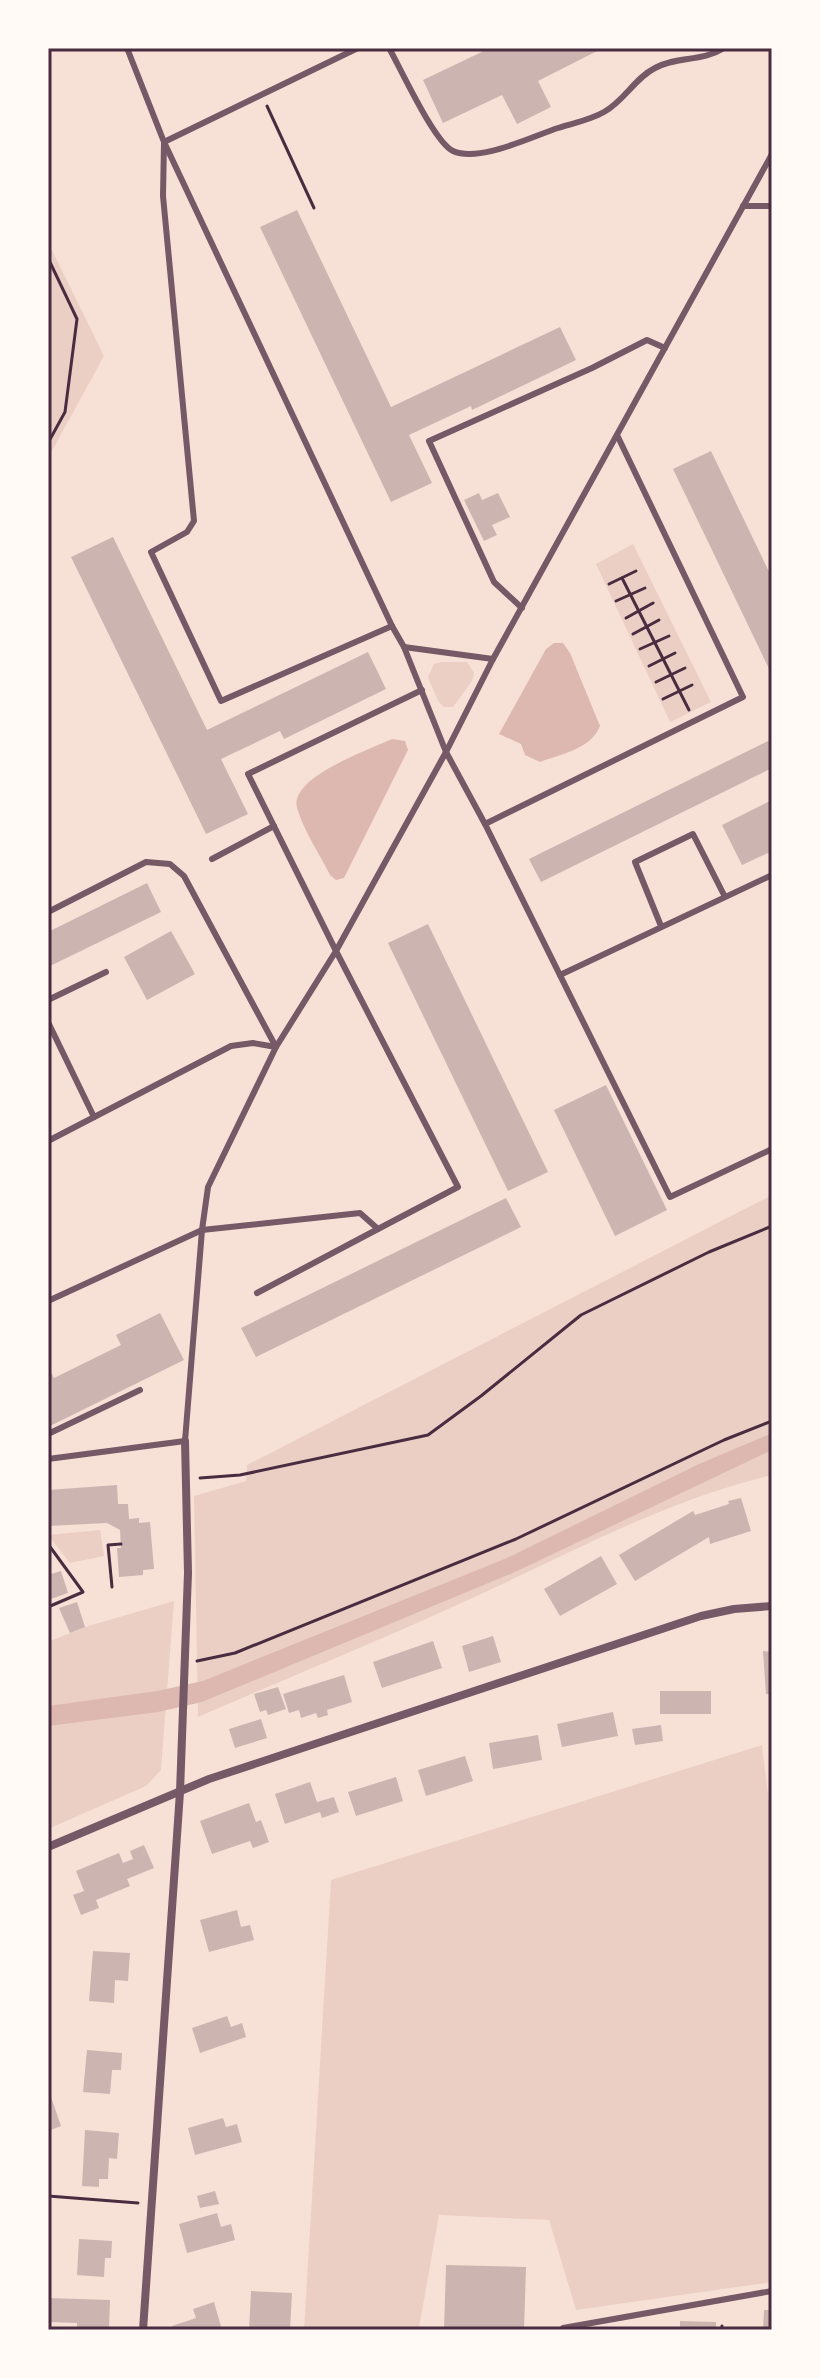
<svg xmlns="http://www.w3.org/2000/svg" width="820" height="2378" font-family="Barlow,sans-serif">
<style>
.green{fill:#ebcfc5}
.water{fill:#dcb8b0}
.building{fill:#ccb4b1}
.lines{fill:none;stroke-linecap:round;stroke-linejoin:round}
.path{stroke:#4a2c40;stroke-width:3}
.service{stroke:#755966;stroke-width:6}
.minor{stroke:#755966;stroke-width:8}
.neatline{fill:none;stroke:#4a2c40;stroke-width:3}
</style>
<rect width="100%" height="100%" fill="#f7e1d7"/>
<!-- green -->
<g class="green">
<polygon points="48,242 104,356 48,458"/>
<polygon points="633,544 711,702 670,722 596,564"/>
<polygon points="441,662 467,662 474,673 472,681 453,707 444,707 438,701 428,677 434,664"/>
<path d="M772 1195V1475C670 1499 576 1550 481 1594 388 1637 292 1676 198 1717L194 1496 246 1481 247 1465Z"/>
<polygon points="100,1530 104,1556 70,1563 48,1535"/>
<polygon points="174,1601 161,1770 146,1786 48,1829 48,1642 85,1627"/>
<polygon points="762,1745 772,1828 772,2282 576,2310 549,2220 439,2215 419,2328 403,2330 304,2330 331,1880"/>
</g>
<!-- water -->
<g class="water">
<path d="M554 643H563L570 653 600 726C591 749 561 754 540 762L525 755 521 744 499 734 546 649Z"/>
<path d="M392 739 405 741 408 750 344 878 336 880 330 875C320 855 303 829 297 808 289 777 369 750 392 739Z"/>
<polygon points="772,1433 772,1450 515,1572 202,1702 158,1712 48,1726 48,1706 157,1691 203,1681 507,1558 699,1464"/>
</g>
<!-- building -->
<g class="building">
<polygon points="490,48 603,48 538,81 551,107 517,124 502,95 443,123 423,80"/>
<polygon points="297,210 391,407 560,327 576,360 472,410 471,406 409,435 432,483 391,502 260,227"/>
<polygon points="711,451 772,578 772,675 673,469"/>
<polygon points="479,493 482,500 498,493 510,517 492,525 497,535 484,541 464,500"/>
<polygon points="113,537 207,730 368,652 386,689 284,739 280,731 221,759 248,814 206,834 71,557"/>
<polygon points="772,739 772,768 541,882 529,859"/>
<polygon points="772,800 772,851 742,865 722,825"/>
<polygon points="147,883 161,912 48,967 48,932"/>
<polygon points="428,924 548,1172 508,1191 388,943"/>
<polygon points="171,931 195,974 147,1000 124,957"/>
<polygon points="606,1085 667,1210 615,1236 554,1110"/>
<polygon points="506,1198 521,1227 256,1357 241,1328"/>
<polygon points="160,1313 184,1360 48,1427 48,1366 54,1378 121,1345 116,1335"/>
<polygon points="117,1485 118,1504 128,1504 129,1519 139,1518 139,1523 150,1522 154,1569 143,1570 143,1575 119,1577 117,1548 121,1548 120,1530 107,1523 48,1526 48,1490"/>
<polygon points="741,1498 751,1531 710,1544 709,1537 635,1581 619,1555 693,1511 695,1515 729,1504 728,1501"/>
<polygon points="601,1556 617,1584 560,1616 544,1589"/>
<polygon points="61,1571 68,1593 48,1600 48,1575"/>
<polygon points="77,1602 85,1627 70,1633 59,1608"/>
<polygon points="493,1636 501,1662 469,1672 462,1646"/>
<polygon points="433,1641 442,1668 382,1688 373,1662"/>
<polygon points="763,1651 772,1652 772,1694 766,1694"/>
<polygon points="344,1675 352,1702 327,1710 328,1715 318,1718 316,1713 301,1718 299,1710 289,1713 283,1694"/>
<polygon points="278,1687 286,1709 268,1715 266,1710 260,1712 254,1694"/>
<rect x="660" y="1691" width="51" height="23"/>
<polygon points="613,1712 618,1736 562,1747 557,1724"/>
<polygon points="261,1719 267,1738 235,1748 229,1729"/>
<polygon points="661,1725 663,1741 635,1745 632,1729"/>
<polygon points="538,1735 542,1760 493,1769 489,1743"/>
<polygon points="465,1756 473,1781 426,1796 418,1770"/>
<polygon points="396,1777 403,1801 356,1816 348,1792"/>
<polygon points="310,1782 317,1802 334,1797 339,1812 322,1818 320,1812 285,1824 275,1794"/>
<polygon points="249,1803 256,1822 261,1820 269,1842 253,1848 250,1841 212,1854 200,1821"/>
<polygon points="144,1845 154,1868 127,1879 130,1886 96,1900 99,1908 81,1915 73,1895 84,1891 76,1871 119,1853 123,1863 133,1859 130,1851"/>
<polygon points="237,1910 241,1927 250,1925 254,1940 209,1952 200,1920"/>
<polygon points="93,1951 130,1953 128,1981 115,1980 114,2003 89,2001"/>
<polygon points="227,2016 231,2027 242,2023 246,2037 200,2053 192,2028"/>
<polygon points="87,2050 122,2053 121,2070 112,2070 110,2094 83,2092"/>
<polygon points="50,2094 61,2126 48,2131 48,2095"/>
<polygon points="223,2118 226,2127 237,2124 242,2142 195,2155 188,2128"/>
<polygon points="85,2130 119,2133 117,2159 109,2158 108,2179 99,2179 99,2187 82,2186"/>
<polygon points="215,2191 219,2204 200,2208 197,2196"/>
<polygon points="217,2213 221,2227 231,2224 235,2240 187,2253 179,2224"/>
<polygon points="79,2239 112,2241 111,2258 105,2258 104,2277 77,2275"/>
<polygon points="446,2265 526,2267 524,2330 444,2330"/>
<polygon points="251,2291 292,2293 290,2330 249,2330"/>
<polygon points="48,2298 110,2300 109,2330 77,2330 77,2323 48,2322"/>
<polygon points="214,2302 222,2330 173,2330 172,2326 196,2318 193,2309"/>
<polygon points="764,2310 772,2310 772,2330 763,2330"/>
<polygon points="680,2321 716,2322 716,2330 680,2330"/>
</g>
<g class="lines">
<!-- path -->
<g class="path">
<polyline points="267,106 314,208"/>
<polyline points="48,258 77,319 65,412 48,443"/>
<polyline points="622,578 689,710"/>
<polyline points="609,584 636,571"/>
<polyline points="616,601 645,588"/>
<polyline points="626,618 653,603"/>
<polyline points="633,634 659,620"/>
<polyline points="640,649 669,636"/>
<polyline points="649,666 675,653"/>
<polyline points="656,682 685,668"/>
<polyline points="663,699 692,685"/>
<polyline points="200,1478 240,1475 428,1435 481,1396 581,1315 709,1252 772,1226"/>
<polyline points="48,1544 83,1592 48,1607"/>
<polyline points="112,1587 108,1545 121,1544"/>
<polyline points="197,1661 235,1653 516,1539 724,1440 772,1421"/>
<polyline points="48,2196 138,2203"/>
<polyline points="721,2330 722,2326"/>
</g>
<!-- service -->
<g class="service">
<polyline points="127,48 164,142 392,626 404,647 446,752 485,824 670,1197 772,1149"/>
<polyline points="358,48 164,142 163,196 194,521 187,532 151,552 221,701 392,626"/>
<path d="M389 48C401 69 434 142 453 151 479 163 533 136 558 128 574 123 590 120 604 112 624 101 635 78 655 68 677 56 702 62 724 48"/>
<polyline points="743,206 772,206"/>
<polyline points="522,608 494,582 429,441 592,368 647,340 665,348"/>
<polyline points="404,647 493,659"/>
<polyline points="485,824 743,697 618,437"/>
<polyline points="212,859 274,826"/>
<polyline points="48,912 146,862 170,864 184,876 276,1047 253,1043 231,1046 48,1141"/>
<polyline points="661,926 635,862 693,834 724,895"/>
<polyline points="560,975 772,875"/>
<polyline points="48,1000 106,972"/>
<polyline points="48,1022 94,1117"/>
<polyline points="378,1229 458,1187 336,951 248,774 422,690"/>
<polyline points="48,1301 202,1230 360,1213 378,1229 257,1293"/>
<polyline points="48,1434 140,1390"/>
<polyline points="48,1459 185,1441 202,1230 208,1187 276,1047 336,951 446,752 493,659 772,154"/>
<polyline points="563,2328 772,2291"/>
</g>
<!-- minor -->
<g class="minor">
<polyline points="48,1847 209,1779 701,1616 734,1609 772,1606"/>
<polyline points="143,2330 180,1792 188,1573 185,1441"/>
</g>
</g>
<!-- border -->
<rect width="820" height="2378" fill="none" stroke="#fffaf5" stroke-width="100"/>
<rect x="50" y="50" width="720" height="2278" class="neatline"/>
</svg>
